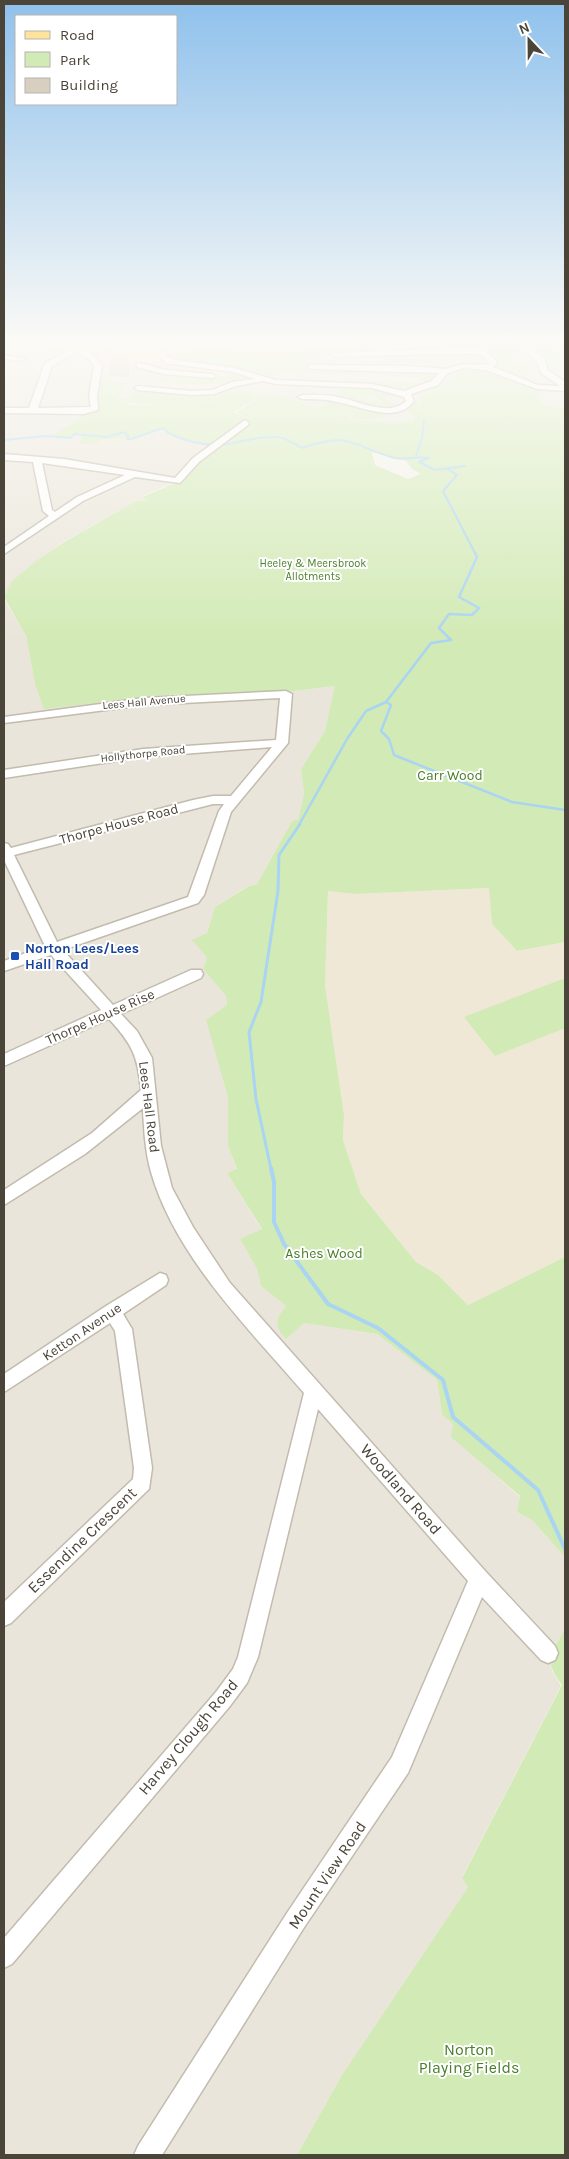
<svg xmlns="http://www.w3.org/2000/svg" width="569" height="2159" font-family="Karla,sans-serif">
<style>
.residential{fill:#eae5da}
.education{fill:#efe8d6}
.green{fill:#d2eab5;fill-rule:evenodd}
.lines{fill:none;stroke-linecap:round;stroke-linejoin:round}
.stream-far3{stroke:#a9d4f2;stroke-width:2}
.stream-far2{stroke:#a9d4f2;stroke-width:2.5}
.stream-far1{stroke:#a9d4f2;stroke-width:3}
.stream{stroke:#a9d4f2;stroke-width:4}
.building{fill:#d8cfc1;stroke:#d3c7b4}
.minor-casing{stroke:#c2bbae;stroke-width:3}
.major-casing{stroke:#e6c16a;stroke-width:2}
.minor{fill:#fff;fill-rule:evenodd}
.major{fill:#ffe39c;fill-rule:evenodd}
.transit-dot{fill:#1a4fb4;stroke:#fff;stroke-width:2}
.labels{text-anchor:middle;dominant-baseline:central;stroke-width:4;stroke-linejoin:round;paint-order:stroke}
.far-park-label{font-size:11px;fill:#4a7f2a;stroke:#fff}
.far-street-label{font-size:11px;fill:#4b4439;stroke:#fff}
.park-label{font-size:14px;fill:#4a7f2a;stroke:#fff}
.street-label{font-size:14px;fill:#4b4439;stroke:#fff}
.transit-label{font-size:14px;font-weight:bold;fill:#164399;stroke:#fff;text-anchor:start}
.near-street-label{font-size:16px;fill:#4b4439;stroke:#fff}
.near-park-label{font-size:16px;fill:#4a7f2a;stroke:#fff}
</style>
<rect width="100%" height="100%" fill="#f6f3ec"/>
<!-- residential -->
<g class="residential">
<polygon points="4,341 164,341 159,348 165,348 165,351 143,353 413,341 565,341 565,414 463,370 454,376 423,415 413,417 411,420 397,423 352,420 299,407 282,407 267,402 248,405 237,403 139,405 120,402 80,412 82,418 52,437 66,439 71,438 74,434 83,433 95,443 104,439 139,438 162,429 168,435 221,447 203,459 177,481 142,496 145,500 136,501 61,543 12,581 5,600 26,636 35,684 164,695 287,692 336,686 325,731 301,769 304,793 298,821 292,821 257,884 248,886 215,907 207,933 207,957 203,969 226,996 227,1005 207,1020 228,1097 228,1146 237,1170 227,1173 262,1230 240,1239 257,1269 261,1286 286,1306 277,1323 286,1338 304,1323 377,1334 437,1380 442,1415 453,1424 452,1437 520,1497 517,1512 532,1520 565,1557 565,1629 551,1652 552,1671 561,1686 462,1877 468,1887 342,2075 297,2155 4,2155"/>
<polygon points="170,341 342,341 266,346 252,349 240,345 201,341 194,344 192,348 170,349"/>
</g>
<!-- education -->
<polygon class="education" points="490,888 492,924 517,951 565,942 565,1257 468,1305 438,1275 416,1262 361,1194 343,1140 344,1115 325,985 328,891 355,894"/>
<!-- green -->
<g class="green">
<path d="M413 341H565V348L562 351 550 349 562 352 554 376 546 367 552 362 537 350 523 348 524 350 512 356 515 360 533 370 525 375C535 389 550 380 561 387 541 392 518 380 500 372L496 356 498 370 491 367 494 361C485 346 461 349 446 349L442 346H455L447 344 348 350 347 353 337 352 335 356H317L324 357 323 360 380 362 302 361 315 362 309 364V368L380 369C351 379 304 371 273 372V380L279 381 280 379H319C296 384 275 382 252 374L272 379 253 372 249 371 254 373H250L223 367 229 368 225 366H228L200 363 171 355V353L293 351Z"/>
<polygon points="448,352 478,352 487,357 489,363 486,365 460,365 442,369 471,359 436,363 384,362 383,360 451,356"/>
<path d="M479 367 527 386 510 380 540 388 536 397C543 406 555 409 565 407V942L517 951 492 924 489 888 355 894 328 891 325 985 344 1115 343 1140 361 1194 416 1262 438 1275 468 1305 565 1257V1557L532 1520 517 1512 520 1496 451 1437 453 1424 442 1415 437 1380 377 1334 304 1323 286 1339C274 1325 275 1321 286 1306L261 1286 257 1269 240 1239 262 1229 227 1173 237 1169 228 1146V1097L206 1020 227 1005 226 996 203 969 207 957 192 940 207 933 215 907 249 886 257 884 292 821 298 820 304 793 301 769 325 731 335 686 287 692 164 695 44 709 35 684 26 636 4 597 12 581 36 561 64 542 136 501 145 500 149 502 142 497 177 482 203 459 220 448 167 435 162 429 139 438 104 439 95 443 80 444 83 433 72 434 71 438 62 439 51 436 81 418 79 412 96 408 94 400 99 380 127 383 124 389 110 393C120 405 137 407 152 405L122 401 113 393 123 392 117 395 123 399 134 396 132 394 135 389 189 394 213 393 212 398 203 404 211 401 216 393 241 391 255 394V399L234 412 249 419 236 412 257 400V394L286 397 352 420 397 423 411 420 415 417 407 410 417 401 423 415 419 399 465 368 445 376 455 368ZM372 452 406 461 412 469 421 474 408 479 375 465Z"/>
<path d="M384 369 419 371 436 376C427 384 416 385 404 386V387L427 383 438 376C428 387 408 393 394 389L401 386H393L395 387 393 389 358 382 424 383 423 378 429 377H395L365 373Z"/>
<polygon points="234,373 256,379 249,381 240,376 226,377 238,376 246,380 223,383 225,384 218,388 219,385 222,384 186,384 186,383 172,384 157,379 183,376 217,378"/>
<polygon points="328,384 355,385 356,388 357,385 382,391 377,393 399,394 384,398 396,405 377,406 383,402 372,396 360,398 368,403 377,401 379,402 373,407 358,402 357,399 374,392 357,397 356,401 340,394 337,390 340,387 308,387 298,385"/>
<polygon points="321,398 356,406 357,409 348,418 317,408 326,404 323,399 315,400"/>
<polygon points="414,401 415,402 405,410 387,412 383,417 365,420 351,418 358,407 375,410 407,407"/>
<polygon points="565,978 565,1028 495,1056 464,1017"/>
<path d="M565 1629V2155H297L342 2075 468 1887 462 1878 562 1685C543 1660 551 1653 565 1629Z"/>
</g>
<g class="lines">
<!-- stream-far3 -->
<g class="stream-far3">
<path d="M4 440 46 436 71 438 74 434 107 437 124 432 128 435 127 439H131L163 428C176 441 209 447 228 444 245 441 260 436 278 437 286 438 295 444 302 448 313 444 327 441 339 440 352 440 380 455 395 458 405 460 418 456 429 458L419 462 435 470 465 466"/>
<polyline points="416,456 422,439 424,420"/>
<polyline points="446,468 457,475 443,491 476,555"/>
</g>
<!-- stream-far2 -->
<g class="stream-far2">
<polyline points="386,702 391,705 381,731 389,739 394,755 512,802 565,810"/>
<polyline points="299,825 347,739 366,711 386,702 431,643 451,640 439,628 449,614 472,615 479,608 459,597 477,557 475,553"/>
</g>
<!-- stream-far1 -->
<polyline class="stream-far1" points="271,1169 256,1099 249,1032 261,1002 278,891 279,855 300,824"/>
<!-- stream -->
<polyline class="stream" points="271,1168 274,1182 274,1222 284,1244 328,1304 378,1328 443,1380 453,1417 538,1490 565,1549"/>
</g>
<!-- building -->
<polygon class="building" points="128,357 129,377 109,375 112,358"/>
<g class="lines">
<defs>
<g id="minor">
<polygon points="95,341 105,341 122,352 115,354"/>
<path d="M73 348C86 347 95 355 102 365L97 397 98 410 84 414 4 413V408H29L45 363ZM77 352 89 359 94 365 89 397 91 407 38 408 52 366Z"/>
<path d="M456 348C473 348 488 347 497 363L493 367 538 385 560 386 541 373 538 363 526 352 533 350 545 360 548 370 565 382V391L537 389 486 370 464 368 448 373 438 385 411 394 414 401C396 425 361 406 337 402 326 399 314 399 302 399L298 397 302 395C314 395 326 394 338 397 356 400 390 418 406 401L404 397 372 388 276 384 263 381 236 386 214 394 192 395 138 390 134 388 138 386 192 391 213 390 232 382 255 379 233 372 166 363 155 352 159 350 171 359 234 368 276 380 372 384 404 391 432 381 439 373 311 369 307 367 311 365 411 366 445 369 464 364 485 365 489 363 486 358 477 353 336 357 332 355 336 353Z"/>
<polygon points="4,355 26,359 22,361 4,359"/>
<polygon points="140,363 165,370 212,374 216,376 212,378 164,374 137,367 137,363"/>
<path d="M245 420 249 423 248 425 199 462 180 483 135 477 83 501 4 554V547L49 516 43 511 33 462 4 460V454L64 459 175 478 193 458ZM42 463 125 475 77 497 55 512 52 510Z"/>
<path d="M286 691 292 694 288 743 231 812 204 895 198 903 63 950 113 1005 191 970H201L203 974 201 978 121 1014 137 1031 152 1058 161 1146 172 1188 193 1227 230 1283 486 1572 555 1646 558 1653 555 1660 548 1663 541 1660 482 1597 408 1773 303 1929 162 2155H134L138 2146 287 1913 392 1757 468 1581 318 1409 258 1657 247 1683 230 1706 12 1964 4 1968V1938L216 1692 233 1669 238 1657 304 1393C248 1328 175 1256 151 1172 145 1151 144 1129 143 1108L85 1154 4 1205V1190L92 1133 141 1090C138 1056 132 1044 109 1019L4 1066V1054L101 1010 51 955 4 971V961L45 946 4 860V843L8 844 11 848 193 800 213 796H231L272 747 143 757 4 778V770L143 749 276 740 280 698 145 705 4 723V717L145 698ZM213 804H224L219 811 188 897 57 942 14 855Z"/>
<polygon points="160,1273 166,1275 168,1280 166,1285 123,1314 132,1329 152,1468 149,1489 11,1623 4,1626 4,1602 133,1479 134,1468 115,1331 110,1323 4,1392 4,1374 106,1306"/>
</g>
<polygon id="major" points="4,341 129,349 285,347 359,341 401,341 396,344 285,353 129,355 4,346"/>
</defs>
<!-- minor casing -->
<use href="#minor" class="minor-casing"/>
<!-- major casing -->
<use href="#major" class="major-casing"/>
<!-- minor -->
<use href="#minor" class="minor"/>
<!-- major -->
<use href="#major" class="major"/>
</g>
<!-- sky -->
<linearGradient id="sky" x2="0" y2="1"><stop stop-color="#8fc1ec"/><stop offset="0.53" stop-color="#fbfaf6"/><stop offset="1" stop-color="#fbfaf6" stop-opacity="0"/></linearGradient>
<rect width="569" height="643" fill="url(#sky)"/>
<!-- markers -->
<rect class="transit-dot" x="10" y="951" width="10" height="10" rx="2.5"/>
<g class="labels">
<!-- far-park labels -->
<g class="far-park-label">
<text x="313" y="563">Heeley &amp; Meersbrook<tspan x="313" dy="13">Allotments</tspan></text>
</g>
<!-- far-street labels -->
<g class="far-street-label">
<text transform="translate(144 702) rotate(-5)">Lees Hall Avenue</text>
<text transform="translate(143 754) rotate(-6)">Hollythorpe Road</text>
</g>
<!-- park labels -->
<g class="park-label">
<text x="450" y="775">Carr Wood</text>
<text x="324" y="1253">Ashes Wood</text>
</g>
<!-- street labels -->
<g class="street-label">
<text transform="translate(119 824) rotate(-15)">Thorpe House Road</text>
<text transform="translate(100 1017) rotate(-24)">Thorpe House Rise</text>
<text transform="translate(149 1107) rotate(83)">Lees Hall Road</text>
<text transform="translate(82 1332) rotate(-34)">Ketton Avenue</text>
</g>
<!-- transit labels -->
<g class="transit-label">
<text x="25" y="948">Norton Lees/Lees<tspan x="25" dy="16">Hall Road</tspan></text>
</g>
<!-- near-street labels -->
<g class="near-street-label">
<text transform="translate(401 1489) rotate(49)">Woodland Road</text>
<text transform="translate(82 1540) rotate(-44)">Essendine Crescent</text>
<text transform="translate(188 1737) rotate(-50)">Harvey Clough Road</text>
<text transform="translate(327 1875) rotate(-56)">Mount View Road</text>
</g>
<!-- near-park labels -->
<g class="near-park-label">
<text x="469" y="2049">Norton<tspan x="469" dy="18">Playing Fields</tspan></text>
</g>
</g>
<!-- border -->
<rect width="569" height="2159" fill="none" stroke="#4b4439" stroke-width="10"/>
<!-- legend -->
<rect x="15" y="15" width="162" height="90" fill="#ffffff" stroke="#b7b4b0"/>
<rect x="25" y="31" width="25" height="8" fill="#ffe39c" stroke="#b7b4b0"/>
<text x="60" y="40" font-size="15" fill="#4b4439">Road</text>
<rect x="25" y="52" width="25" height="15" fill="#d2eab5" stroke="#b7b4b0"/>
<text x="60" y="65" font-size="15" fill="#4b4439">Park</text>
<rect x="25" y="78" width="25" height="15" fill="#d8cfc1" stroke="#b7b4b0"/>
<text x="60" y="90" font-size="15" fill="#4b4439">Building</text>
<!-- north arrow -->
<g transform="translate(529 40) rotate(338)" stroke="#ffffff" stroke-width="4" paint-order="stroke">
<path d="M0-4L9 19L0 12L-9 19Z" fill="#4b4439"/>
<text y="-8" font-size="14" font-weight="bold" text-anchor="middle" fill="#4b4439">N</text>
</g>
</svg>
